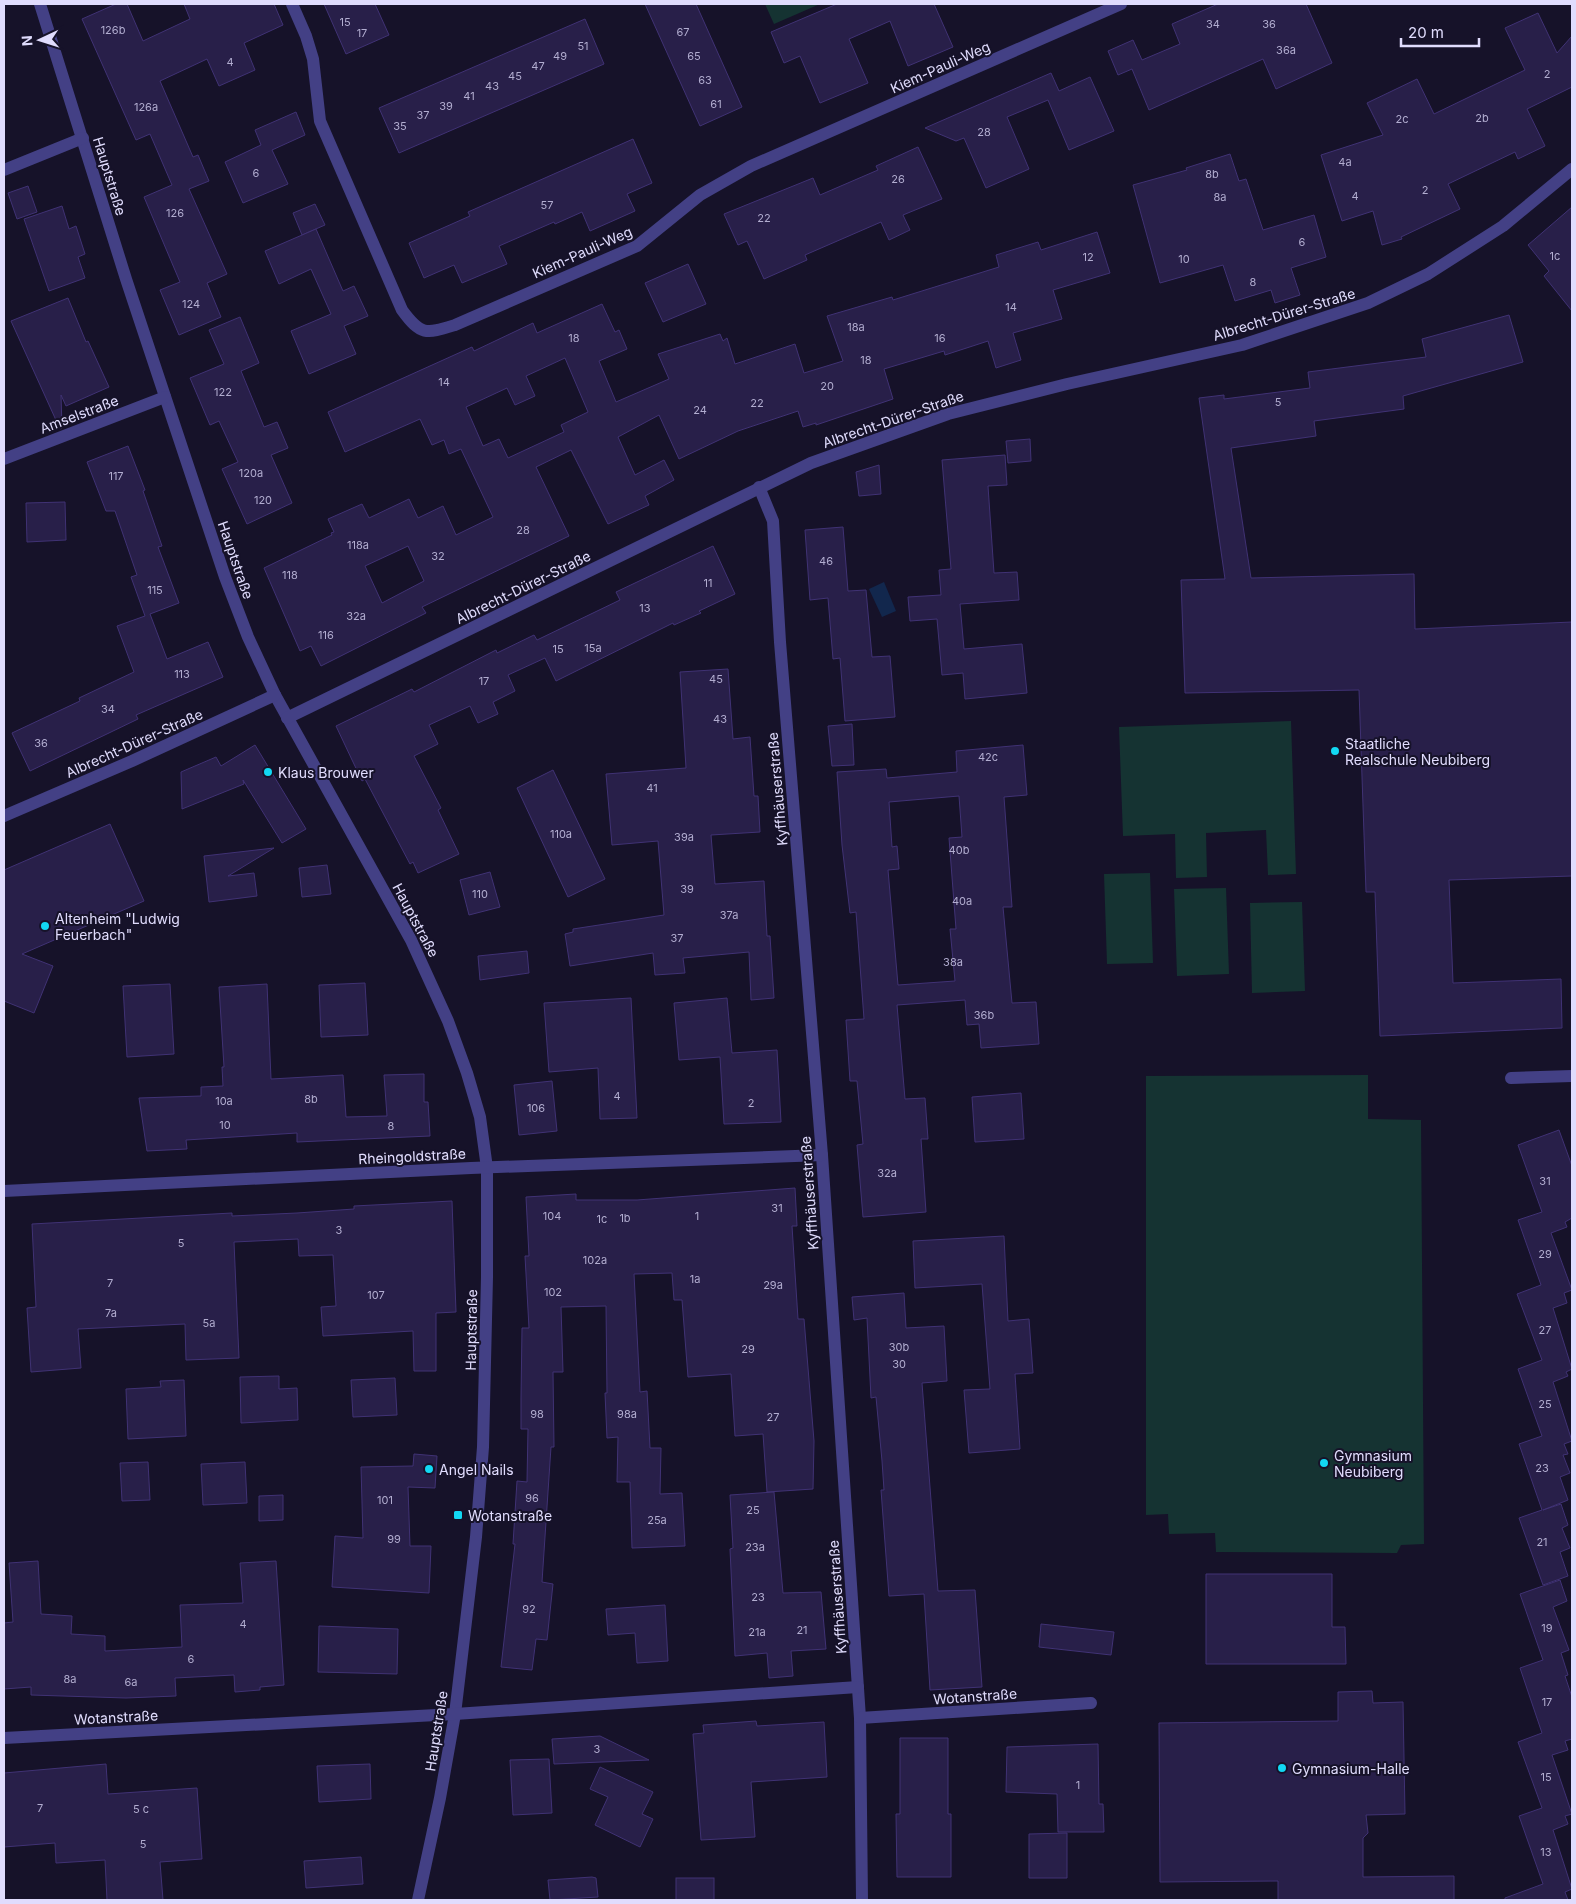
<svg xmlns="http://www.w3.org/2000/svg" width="1576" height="1904" font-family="Inter,sans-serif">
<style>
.green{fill:#153332}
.water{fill:#12274d}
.building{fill:#281f49;stroke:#403274;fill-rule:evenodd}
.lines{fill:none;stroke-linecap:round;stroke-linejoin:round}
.minor{stroke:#434085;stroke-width:12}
.poi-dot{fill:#12d8f3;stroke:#161229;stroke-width:2}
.labels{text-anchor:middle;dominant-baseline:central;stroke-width:4;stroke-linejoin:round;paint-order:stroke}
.number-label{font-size:11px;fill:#b2add0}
.street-label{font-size:14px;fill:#e0dcfd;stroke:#161229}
.poi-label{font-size:14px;fill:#e0dcfd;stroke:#161229;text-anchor:start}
</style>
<rect width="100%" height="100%" fill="#161229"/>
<!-- green -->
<g class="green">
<polygon points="765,4 820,4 774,24"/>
<polygon points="1291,721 1296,874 1268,875 1266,830 1206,833 1207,877 1176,878 1175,834 1123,836 1119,727"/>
<polygon points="1150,873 1153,963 1107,964 1104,874"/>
<polygon points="1226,888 1229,974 1177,976 1174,889"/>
<polygon points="1302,902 1305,991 1252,993 1250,903"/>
<polygon points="1368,1075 1368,1119 1421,1120 1424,1544 1401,1545 1397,1553 1216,1552 1215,1533 1169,1534 1168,1514 1146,1515 1146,1076"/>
</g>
<!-- water -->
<polygon class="water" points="884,582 896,611 882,617 869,589"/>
<!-- building -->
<g class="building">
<polygon points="116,4 127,4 143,41 190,19 184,4 274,4 283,25 244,43 255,70 219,86 207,59 160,81 193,157 198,155 209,181 189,189 227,274 207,283 221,317 179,335 160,290 180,282 144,197 172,185 150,134 136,140 82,19"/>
<polygon points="324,4 375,4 389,35 346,54"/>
<polygon points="645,4 696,4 742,107 700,126"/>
<polygon points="837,4 934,4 953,47 908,66 890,21 849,39 868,83 820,103 800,56 784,63 771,32"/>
<polygon points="1218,4 1306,4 1332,63 1276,89 1263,59 1149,110 1132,69 1118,75 1108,51 1133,40 1142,60 1180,44 1172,24"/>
<polygon points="1538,13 1557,53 1572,36 1572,87 1527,109 1545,146 1518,159 1515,152 1448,184 1460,209 1401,237 1402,239 1382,245 1373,211 1342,221 1321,155 1383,135 1367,103 1417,79 1434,114 1525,70 1505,28"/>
<polygon points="585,19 604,64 399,153 379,108"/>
<polygon points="1051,73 1059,91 1090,77 1114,131 1069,150 1048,100 1007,117 1029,169 986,188 964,138 956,141 925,128"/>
<polygon points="296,112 305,135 272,150 288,184 243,203 225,162 261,145 255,130"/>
<polygon points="633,139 652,183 627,194 635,211 590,231 582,212 555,224 554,222 499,246 507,264 462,283 454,265 424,278 409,243 470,216 468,212"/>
<polygon points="918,147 942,199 903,215 910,230 889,240 881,222 805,255 807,260 764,279 747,241 738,245 724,214 813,178 820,195 878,170 876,166"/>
<polygon points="1230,154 1239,181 1246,179 1263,230 1314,215 1326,257 1291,268 1300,295 1275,303 1271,290 1235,301 1223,265 1160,283 1133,185 1187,170 1186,168"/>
<polygon points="28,186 37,212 17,219 8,193"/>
<polygon points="315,204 325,225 302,235 293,213"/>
<polygon points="62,206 69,229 76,226 85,254 78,257 85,278 49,291 24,219"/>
<polygon points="1572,207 1572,311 1544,276 1549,271 1528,245"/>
<polygon points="316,229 343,291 354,286 368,316 344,326 356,354 309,374 291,331 331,314 311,269 279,284 265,251"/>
<path d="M1097 232 1110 273 1053 290 1062 319 1013 333 1021 360 996 368 988 341 945 355 944 351 884 369 893 399 816 425V423L803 427 798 411 738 431 679 459 659 415 618 437 635 475 664 460 674 480 645 496 649 505 608 524 571 450 536 467 569 536 422 607 426 613 321 666 311 646 300 651 264 568 332 535 331 533 334 532 328 519 362 504 369 518 409 499 418 518 443 506 456 535 493 517 461 449 449 454 444 440 432 445 420 419 345 452 328 412 472 347 474 351 533 323 537 333 602 304 615 332 619 330 627 349 599 361 616 402 669 379 658 354 720 334 723 341 727 338 735 364 795 344 804 373 843 361 827 316 892 297 893 300 999 267 996 255 1038 242 1041 250ZM565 358 588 412 561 425 564 432 508 458 499 439 483 446 466 407 507 388 515 405 535 396 526 376ZM408 546 424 581 382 603 365 566Z"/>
<polygon points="688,264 706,304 663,322 645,283"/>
<polygon points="68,298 86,342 88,341 109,387 66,406 61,395 62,428 60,429 11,321"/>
<polygon points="1509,315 1523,362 1403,396 1404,409 1314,421 1316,436 1231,448 1251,578 1414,574 1415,629 1572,622 1572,876 1449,880 1453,983 1561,979 1562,1028 1380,1036 1375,892 1366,892 1359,690 1185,693 1181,580 1225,579 1199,398 1224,395 1224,399 1310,388 1308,372 1426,357 1422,339"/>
<polygon points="240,317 259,363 241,371 264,427 277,422 288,448 271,455 292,503 247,524 222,469 238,462 219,421 210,425 190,378 224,364 209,330"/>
<polygon points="1030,439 1031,461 1008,463 1006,441"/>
<polygon points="128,446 145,490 143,491 162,546 158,547 179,603 150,614 167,659 208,642 223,677 136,715 138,719 30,771 12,733 80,701 79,698 134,672 117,626 145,616 131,577 137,575 115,511 106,511 87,462"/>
<polygon points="1005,455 1007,485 988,486 994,573 1017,572 1019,600 960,604 964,649 1022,644 1027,693 965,699 963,673 942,675 937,619 910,621 908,597 941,595 939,570 951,569 942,460"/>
<polygon points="879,465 881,494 859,496 856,472"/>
<polygon points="65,502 66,540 27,542 26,503"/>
<polygon points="843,527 848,591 866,590 872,657 890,656 895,717 845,721 840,658 833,659 828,598 810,600 805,530"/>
<polygon points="713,546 735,594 699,611 701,613 674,625 673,623 556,681 545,658 508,675 515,691 493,702 498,714 478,723 470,706 429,725 438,744 414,756 441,808 438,810 459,854 418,873 413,862 410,864 365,779 362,781 336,726 412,689 414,692 496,650 497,653 534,635 537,640 620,600 616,592"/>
<polygon points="728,669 733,739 750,737 754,796 758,796 760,832 711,835 715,884 764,881 767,936 770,936 774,998 751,1000 749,952 683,958 685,973 655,975 653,953 570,966 565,934 573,932 573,929 664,915 658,841 612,845 606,774 686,768 680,672"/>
<polygon points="852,724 854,765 832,766 828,726"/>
<polygon points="255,745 306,829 282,843 243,780 244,784 182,809 181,772 216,757 221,766"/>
<path d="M1023 745 1027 795 1004 797 1012 907H1003L1012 1003 1036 1002 1039 1044 981 1048 979 1024 967 1025 965 1000 897 1005 905 1099 925 1098 928 1139H921L926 1212 863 1217 857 1145 863 1144 857 1081H850L846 1020 864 1019 856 912 850 913 842 845 837 772 886 769 887 778 957 772 956 751ZM959 796 962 837 949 838 956 929H950L955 981 898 985 888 870 899 869 897 846 892 847 889 802Z"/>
<polygon points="553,770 605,879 568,897 517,788"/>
<polygon points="110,824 144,901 22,954 53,966 34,1013 4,1001 4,870"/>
<polygon points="274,848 228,876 254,873 257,896 209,902 204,856"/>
<polygon points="327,865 331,894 302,897 299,868"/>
<polygon points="490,872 500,907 469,915 460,880"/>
<polygon points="527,951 529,973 480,980 478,956"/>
<polygon points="365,983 368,1035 321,1037 319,985"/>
<polygon points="170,984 174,1054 127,1057 123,986"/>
<polygon points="267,984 271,1079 343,1075 346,1117 387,1116 384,1075 424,1074 424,1102 428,1102 430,1136 297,1142 297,1133 186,1140 187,1149 147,1151 139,1098 201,1096 201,1087 223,1086 222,1067 224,1067 219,987"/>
<polygon points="631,998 637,1118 600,1119 598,1068 549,1072 544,1003"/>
<polygon points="727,998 732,1053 777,1050 781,1122 724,1124 720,1057 679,1060 674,1003"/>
<polygon points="552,1081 557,1131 519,1135 514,1085"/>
<polygon points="1021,1093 1024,1139 975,1142 972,1097"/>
<polygon points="1559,1130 1572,1166 1572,1218 1565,1222 1567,1227 1551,1233 1572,1290 1564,1293 1567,1303 1553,1308 1572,1369 1566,1372 1568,1376 1553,1382 1572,1441 1564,1444 1568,1454 1563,1455 1570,1473 1560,1477 1568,1500 1543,1510 1561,1504 1568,1525 1562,1528 1570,1548 1560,1552 1568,1576 1543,1585 1519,1518 1542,1510 1519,1444 1542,1436 1518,1369 1542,1360 1517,1294 1541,1285 1518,1220 1542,1212 1518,1145"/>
<polygon points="795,1188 797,1226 792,1226 798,1319 804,1319 814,1441 813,1489 767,1492 763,1434 735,1436 731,1374 688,1377 682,1300 674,1300 672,1273 634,1274 640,1392 647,1391 650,1448 661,1448 660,1494 682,1493 685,1546 632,1548 630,1482 617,1482 618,1437 607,1438 605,1393 607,1393 606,1306 561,1307 563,1372 553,1372 554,1447 551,1447 542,1582 553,1584 547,1640 536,1639 532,1670 501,1667 515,1544 513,1544 517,1481 527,1482 528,1429 521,1429 521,1398 522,1328 529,1328 525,1256 529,1256 526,1197 576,1194 576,1200 637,1200"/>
<polygon points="452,1201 456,1312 436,1313 436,1371 414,1371 413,1331 323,1336 321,1307 336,1306 333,1255 299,1256 298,1239 234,1242 239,1358 186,1360 185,1324 78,1329 81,1368 31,1372 27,1308 36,1307 32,1224 232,1213 232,1216 297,1213 354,1209 354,1206"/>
<polygon points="1004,1236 1008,1321 1029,1319 1033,1373 1015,1374 1020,1449 969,1453 964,1390 990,1389 982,1284 915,1288 913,1241"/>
<polygon points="904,1293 906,1328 944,1326 947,1381 922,1383 938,1591 975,1590 982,1687 930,1690 924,1594 889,1596 881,1490 884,1490 882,1461 876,1397 871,1398 867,1318 854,1320 852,1297"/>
<polygon points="279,1376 279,1389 297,1388 298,1420 241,1423 240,1377"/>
<polygon points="395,1378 397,1415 353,1417 351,1380"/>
<polygon points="184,1380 186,1436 128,1439 126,1389 161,1387 160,1381"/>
<polygon points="414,1454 437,1456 435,1488 408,1487 410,1546 431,1546 429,1593 332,1587 335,1536 363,1538 361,1467 413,1466"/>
<polygon points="148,1462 150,1500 122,1501 120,1463"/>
<polygon points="245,1462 247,1503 203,1505 201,1464"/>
<polygon points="774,1492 783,1593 821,1592 826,1649 791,1651 793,1676 769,1678 767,1653 735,1656 730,1549 733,1548 730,1495"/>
<polygon points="283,1495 283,1520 259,1521 259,1496"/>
<polygon points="38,1561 41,1614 72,1616 71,1634 105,1636 105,1651 182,1647 180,1605 243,1603 240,1563 276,1561 284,1685 260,1687 260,1690 235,1692 234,1675 175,1678 176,1696 126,1698 31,1695 31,1687 4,1689 4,1623 13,1622 9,1563"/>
<polygon points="1206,1574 1332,1574 1332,1627 1345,1627 1346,1664 1206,1664"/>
<polygon points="1560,1580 1567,1601 1553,1607 1569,1650 1561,1653 1568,1675 1565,1676 1572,1697 1572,1739 1565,1741 1568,1750 1552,1755 1572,1814 1565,1816 1568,1824 1553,1830 1572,1889 1565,1892 1568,1900 1505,1900 1505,1898 1543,1884 1519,1816 1542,1808 1518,1742 1542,1733 1520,1668 1543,1660 1520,1594"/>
<polygon points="665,1605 668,1661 637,1663 635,1633 608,1635 606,1609"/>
<polygon points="1041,1624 1114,1632 1111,1655 1039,1647"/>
<polygon points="319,1626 398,1629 397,1674 318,1672"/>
<polygon points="1372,1691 1373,1703 1403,1702 1405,1814 1366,1815 1368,1833 1363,1838 1363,1877 1454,1876 1454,1900 1278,1900 1278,1881 1160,1882 1159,1723 1338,1721 1338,1692"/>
<polygon points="756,1721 757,1726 824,1722 827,1777 751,1782 755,1837 701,1840 693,1734 704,1733 703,1725"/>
<polygon points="600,1736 649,1760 554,1764 552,1739"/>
<polygon points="900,1738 948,1738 948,1814 951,1814 951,1877 897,1877 896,1814 900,1814"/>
<polygon points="1098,1744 1099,1804 1103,1804 1104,1832 1058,1832 1057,1794 1006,1792 1007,1747"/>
<polygon points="549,1759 552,1813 513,1815 510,1760"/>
<polygon points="106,1764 108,1794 197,1788 202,1859 160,1862 163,1900 107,1900 105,1860 56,1863 55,1843 4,1847 4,1773"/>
<polygon points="370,1764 371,1799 319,1802 317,1766"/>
<polygon points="600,1767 653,1792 642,1814 653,1819 640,1847 595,1825 608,1797 590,1789"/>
<polygon points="1067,1833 1067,1878 1029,1878 1029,1834"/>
<polygon points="361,1857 363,1884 306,1888 304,1861"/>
<polygon points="592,1877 596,1878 598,1897 550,1900 548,1880"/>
<rect x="676" y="1878" width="38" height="22"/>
</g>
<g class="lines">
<!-- minor -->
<g class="minor">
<polyline points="40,4 126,279 225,577 248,637 275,695 411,940 448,1021 467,1073 480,1117 487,1168 487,1277 483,1447 476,1537 455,1714 440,1798 418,1900"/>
<path d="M292 4 306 36 313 59 320 121 402 310C421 336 426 334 455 325L637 246 700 195 751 166 1121 4"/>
<polyline points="4,170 83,138"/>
<polyline points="4,459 165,397"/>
<polyline points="759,487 773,521 780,642 822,1155 860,1718 862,1900"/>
<polyline points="287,718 811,463 948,414 1067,384 1242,345 1368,303 1428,274 1503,226 1572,169"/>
<polyline points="4,816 132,761 275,695"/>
<polyline points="1511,1078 1572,1076"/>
<polyline points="4,1191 471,1168 822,1155"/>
<polyline points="860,1718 1091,1703"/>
<polyline points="4,1738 455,1714 858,1687"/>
</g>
</g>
<!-- markers -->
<g class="poi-dot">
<circle cx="1335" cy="751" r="5"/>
<circle cx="268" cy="772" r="5"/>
<circle cx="45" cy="926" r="5"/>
<circle cx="1324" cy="1463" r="5"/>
<circle cx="429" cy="1469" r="5"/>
<rect x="453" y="1510" width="10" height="10" rx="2.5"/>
<circle cx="1282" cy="1768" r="5"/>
</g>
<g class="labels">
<!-- number labels -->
<g class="number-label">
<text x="345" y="22">15</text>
<text x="1213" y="24">34</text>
<text x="1269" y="24">36</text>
<text x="113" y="30">126b</text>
<text x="683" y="32">67</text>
<text x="362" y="33">17</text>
<text x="583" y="46">51</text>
<text x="1286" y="50">36a</text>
<text x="560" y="56">49</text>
<text x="694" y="56">65</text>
<text x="230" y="62">4</text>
<text x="538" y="66">47</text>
<text x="1547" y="74">2</text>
<text x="515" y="76">45</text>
<text x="705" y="80">63</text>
<text x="492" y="86">43</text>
<text x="469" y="96">41</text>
<text x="716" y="104">61</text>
<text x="446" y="106">39</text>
<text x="146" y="107">126a</text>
<text x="423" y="115">37</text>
<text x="1482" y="118">2b</text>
<text x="1402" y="119">2c</text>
<text x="400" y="126">35</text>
<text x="984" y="132">28</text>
<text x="1345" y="162">4a</text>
<text x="256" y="173">6</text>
<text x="1212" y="174">8b</text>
<text x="898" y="179">26</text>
<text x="1425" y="190">2</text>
<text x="1355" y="196">4</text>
<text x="1220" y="197">8a</text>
<text x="547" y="205">57</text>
<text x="175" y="213">126</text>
<text x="764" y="218">22</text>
<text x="1302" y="242">6</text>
<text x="1555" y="256">1c</text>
<text x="1088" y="257">12</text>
<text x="1184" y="259">10</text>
<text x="1253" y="282">8</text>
<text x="191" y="304">124</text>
<text x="1011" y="307">14</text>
<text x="856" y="327">18a</text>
<text x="574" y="338">18</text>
<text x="940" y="338">16</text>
<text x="866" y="360">18</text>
<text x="444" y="382">14</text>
<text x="827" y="386">20</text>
<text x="223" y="392">122</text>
<text x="1278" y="402">5</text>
<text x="757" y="403">22</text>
<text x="700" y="410">24</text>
<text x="251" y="473">120a</text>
<text x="116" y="476">117</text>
<text x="263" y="500">120</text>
<text x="523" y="530">28</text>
<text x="358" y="545">118a</text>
<text x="438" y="556">32</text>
<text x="826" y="561">46</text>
<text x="290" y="575">118</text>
<text x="708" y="583">11</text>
<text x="155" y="590">115</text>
<text x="645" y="608">13</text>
<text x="356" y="616">32a</text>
<text x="326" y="635">116</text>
<text x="593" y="648">15a</text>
<text x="558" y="649">15</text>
<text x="182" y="674">113</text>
<text x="716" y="679">45</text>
<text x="484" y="681">17</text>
<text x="108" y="709">34</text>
<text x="720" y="719">43</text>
<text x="41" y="743">36</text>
<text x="988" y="757">42c</text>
<text x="652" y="788">41</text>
<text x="561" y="834">110a</text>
<text x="684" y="837">39a</text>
<text x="959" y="850">40b</text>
<text x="687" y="889">39</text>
<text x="480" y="894">110</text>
<text x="962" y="901">40a</text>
<text x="729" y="915">37a</text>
<text x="677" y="938">37</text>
<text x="953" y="962">38a</text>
<text x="984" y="1015">36b</text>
<text x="617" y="1096">4</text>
<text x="311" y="1099">8b</text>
<text x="224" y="1101">10a</text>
<text x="751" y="1103">2</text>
<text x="536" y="1108">106</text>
<text x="225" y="1125">10</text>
<text x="391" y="1126">8</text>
<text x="887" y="1173">32a</text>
<text x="1545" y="1181">31</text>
<text x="777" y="1208">31</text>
<text x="552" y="1216">104</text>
<text x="697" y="1216">1</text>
<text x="625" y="1218">1b</text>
<text x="602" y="1219">1c</text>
<text x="339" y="1230">3</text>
<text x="181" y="1243">5</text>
<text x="1545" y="1254">29</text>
<text x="595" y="1260">102a</text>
<text x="695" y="1279">1a</text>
<text x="110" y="1283">7</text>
<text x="773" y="1285">29a</text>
<text x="553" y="1292">102</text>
<text x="376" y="1295">107</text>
<text x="111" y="1313">7a</text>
<text x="209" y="1323">5a</text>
<text x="1545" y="1330">27</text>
<text x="899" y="1347">30b</text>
<text x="748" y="1349">29</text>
<text x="899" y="1364">30</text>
<text x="1545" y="1404">25</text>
<text x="537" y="1414">98</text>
<text x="627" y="1414">98a</text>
<text x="773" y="1417">27</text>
<text x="1542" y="1468">23</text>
<text x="532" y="1498">96</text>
<text x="385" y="1500">101</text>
<text x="753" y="1510">25</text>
<text x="657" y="1520">25a</text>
<text x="394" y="1539">99</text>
<text x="1542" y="1542">21</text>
<text x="755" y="1547">23a</text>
<text x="758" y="1597">23</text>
<text x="529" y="1609">92</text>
<text x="243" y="1624">4</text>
<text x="1547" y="1628">19</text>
<text x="802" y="1630">21</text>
<text x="757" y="1632">21a</text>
<text x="191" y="1659">6</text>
<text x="70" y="1679">8a</text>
<text x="131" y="1682">6a</text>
<text x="1547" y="1702">17</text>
<text x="597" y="1749">3</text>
<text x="1546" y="1777">15</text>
<text x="1078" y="1785">1</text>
<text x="40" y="1808">7</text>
<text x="141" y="1809">5 c</text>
<text x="143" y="1844">5</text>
<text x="1546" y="1852">13</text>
</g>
<!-- street labels -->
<g class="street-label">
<text transform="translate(940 67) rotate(-24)">Kiem-Pauli-Weg</text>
<text transform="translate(110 176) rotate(73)">Hauptstraße</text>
<text transform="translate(582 252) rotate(-24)">Kiem-Pauli-Weg</text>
<text transform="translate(1284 314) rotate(-17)">Albrecht-Dürer-Straße</text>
<text transform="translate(79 414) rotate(-21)">Amselstraße</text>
<text transform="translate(893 419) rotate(-19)">Albrecht-Dürer-Straße</text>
<text transform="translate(236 560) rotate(71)">Hauptstraße</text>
<text transform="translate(523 587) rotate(-26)">Albrecht-Dürer-Straße</text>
<text transform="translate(134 743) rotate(-24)">Albrecht-Dürer-Straße</text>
<text transform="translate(777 789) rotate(-95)">Kyffhäuserstraße</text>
<text transform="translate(416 920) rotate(62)">Hauptstraße</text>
<text transform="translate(412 1156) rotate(-3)">Rheingoldstraße</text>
<text transform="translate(809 1193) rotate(-94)">Kyffhäuserstraße</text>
<text transform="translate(471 1330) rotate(-89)">Hauptstraße</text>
<text transform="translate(837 1597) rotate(-94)">Kyffhäuserstraße</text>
<text transform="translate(975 1696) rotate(-4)">Wotanstraße</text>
<text transform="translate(116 1717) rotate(-3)">Wotanstraße</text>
<text transform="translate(436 1731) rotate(-81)">Hauptstraße</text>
</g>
<!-- poi labels -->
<g class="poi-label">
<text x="1345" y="743">Staatliche<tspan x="1345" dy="16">Realschule Neubiberg</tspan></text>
<text x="278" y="772">Klaus Brouwer</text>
<text x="55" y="918">Altenheim "Ludwig<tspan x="55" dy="16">Feuerbach"</tspan></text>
<text x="1334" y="1455">Gymnasium<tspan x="1334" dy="16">Neubiberg</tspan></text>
<text x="439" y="1469">Angel Nails</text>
<text x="468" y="1515">Wotanstraße</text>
<text x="1292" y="1768">Gymnasium-Halle</text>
</g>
</g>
<!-- border -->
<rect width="1576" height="1904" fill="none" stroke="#e0dcfd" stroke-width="10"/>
<!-- north arrow -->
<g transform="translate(40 40) rotate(266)" stroke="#161229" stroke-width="4" paint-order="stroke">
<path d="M0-4L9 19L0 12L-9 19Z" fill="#e0dcfd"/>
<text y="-8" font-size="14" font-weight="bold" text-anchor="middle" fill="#e0dcfd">N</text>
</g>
<!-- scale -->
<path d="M1401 38v8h78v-8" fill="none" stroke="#e0dcfd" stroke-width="2.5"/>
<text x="1408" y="38" font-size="15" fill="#e0dcfd" stroke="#161229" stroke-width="4" paint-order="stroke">20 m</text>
</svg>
